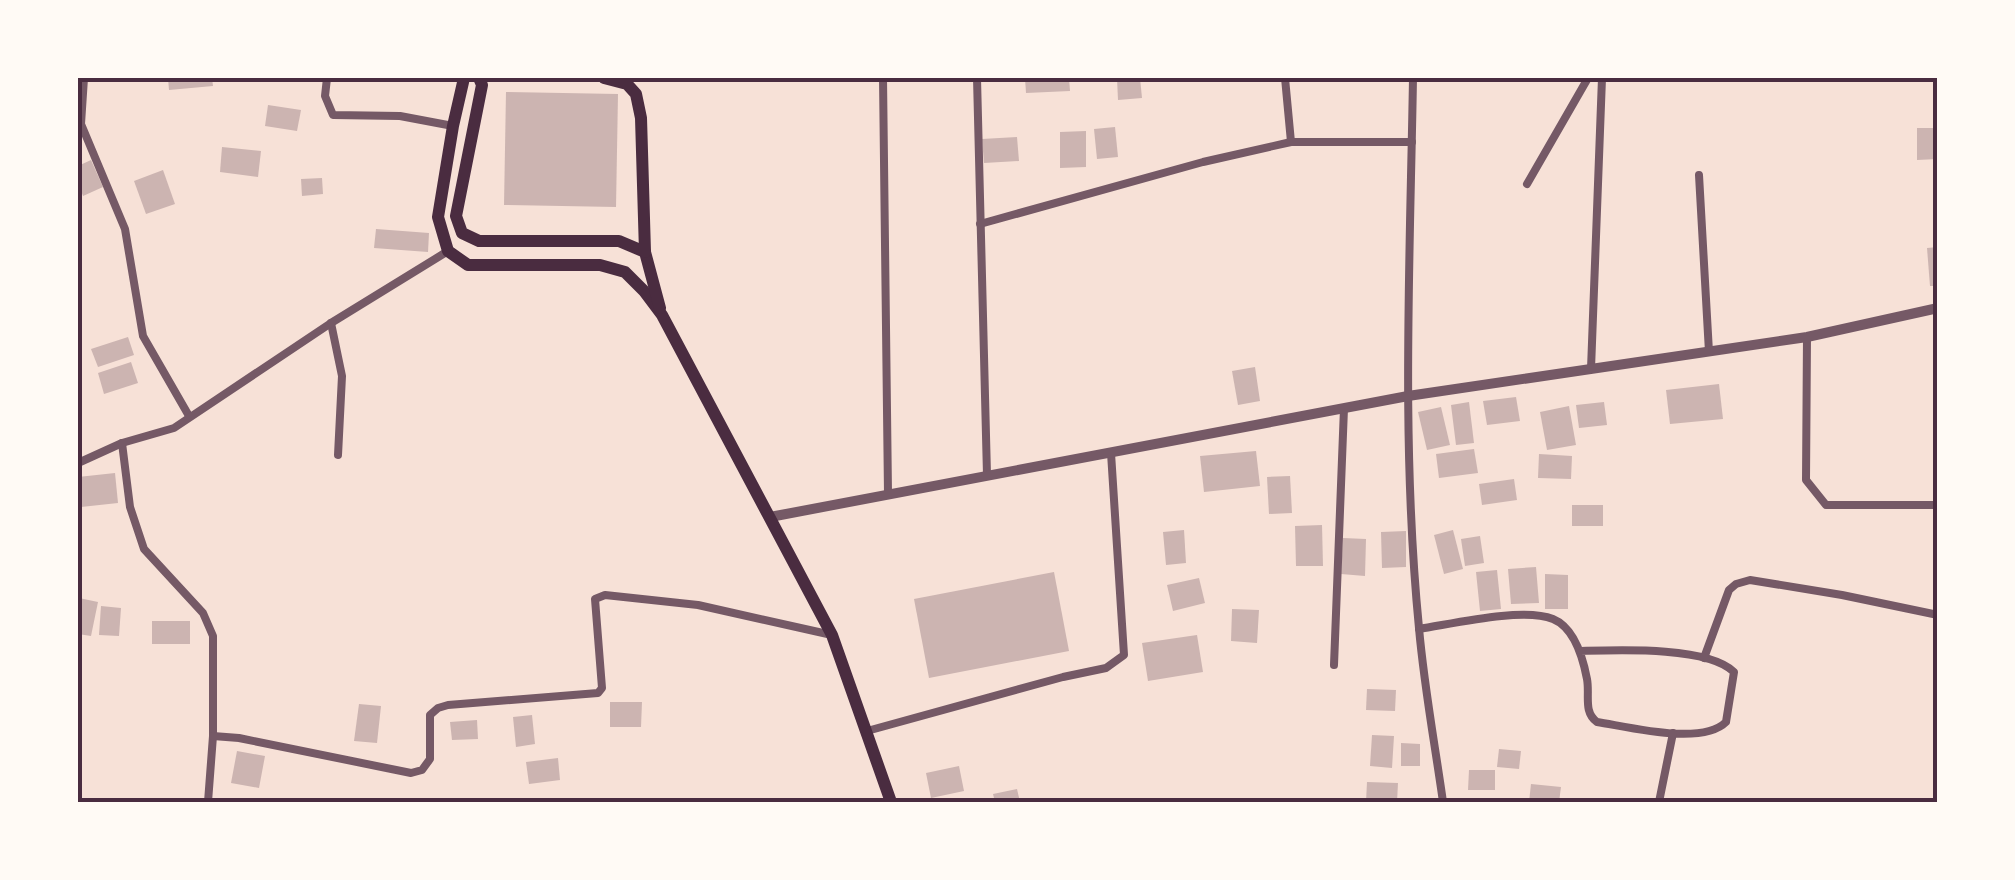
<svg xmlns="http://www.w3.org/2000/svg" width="2015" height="880" font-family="Georgia,serif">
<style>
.building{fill:#ccb4b1}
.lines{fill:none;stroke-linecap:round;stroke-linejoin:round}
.minor{stroke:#755966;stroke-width:8}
.tertiary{stroke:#755966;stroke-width:10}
.primary{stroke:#4a2c40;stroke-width:12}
.neatline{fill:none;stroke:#4a2c40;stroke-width:4}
</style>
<rect width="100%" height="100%" fill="#f7e1d7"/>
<!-- building -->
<g class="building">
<polygon points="168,78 212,78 213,86 169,90"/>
<polygon points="1025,78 1069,78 1070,91 1026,93"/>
<polygon points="1117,78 1140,78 1142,98 1118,100"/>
<polygon points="506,92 618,94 616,207 504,205"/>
<polygon points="268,105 301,110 297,131 265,126"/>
<polygon points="1115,127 1118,157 1097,159 1094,129"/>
<polygon points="1917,128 1938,128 1938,159 1917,160"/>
<polygon points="1086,131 1086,167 1060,168 1060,132"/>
<polygon points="1017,137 1019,161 984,163 982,139"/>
<polygon points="222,147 261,151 258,177 220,172"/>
<polygon points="91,160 103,187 83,196 78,183 78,166"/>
<polygon points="163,170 175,204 146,214 134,181"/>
<polygon points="322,178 323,194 302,196 301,179"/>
<polygon points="376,229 429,233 428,252 374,248"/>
<polygon points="1938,247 1938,286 1930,286 1927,248"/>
<polygon points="128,337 134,355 98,367 91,349"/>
<polygon points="131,362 138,383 104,394 98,373"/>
<polygon points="1255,367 1260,401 1238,405 1232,371"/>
<polygon points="1719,384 1723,419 1670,424 1666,390"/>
<polygon points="1516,397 1520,421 1487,425 1483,401"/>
<polygon points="1469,402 1474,443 1456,445 1451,405"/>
<polygon points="1604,402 1607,425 1579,428 1576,405"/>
<polygon points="1569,406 1576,445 1547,450 1540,412"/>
<polygon points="1441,407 1450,445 1427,450 1418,412"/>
<polygon points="1474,449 1478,473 1439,478 1436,454"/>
<polygon points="1256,451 1260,486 1204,492 1200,456"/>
<polygon points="1539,454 1572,456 1571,479 1538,478"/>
<polygon points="115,473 118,503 81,507 78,477"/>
<polygon points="1290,476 1292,513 1269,514 1267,477"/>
<polygon points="1514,479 1517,500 1482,505 1479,484"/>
<rect x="1572" y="505" width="31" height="21"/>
<polygon points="1322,525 1323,566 1296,566 1295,526"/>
<polygon points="1184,530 1186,563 1166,565 1163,532"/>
<polygon points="1453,530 1463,569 1444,574 1434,535"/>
<polygon points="1406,531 1406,567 1382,568 1381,532"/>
<polygon points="1480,536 1484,563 1465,566 1461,539"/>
<polygon points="1343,538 1366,539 1365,576 1341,574"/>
<polygon points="1536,567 1539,603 1511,604 1508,569"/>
<polygon points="1497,570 1501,609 1480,611 1476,572"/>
<polygon points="1054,572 1069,651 929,678 914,599"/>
<polygon points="1545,574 1568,575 1568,609 1545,609"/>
<polygon points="1199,578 1205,603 1173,611 1167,585"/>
<polygon points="79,598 98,602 91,636 78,634"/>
<polygon points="101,606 121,608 119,636 99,635"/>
<polygon points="1232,609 1259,610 1257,643 1231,641"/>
<rect x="152" y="621" width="38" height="23"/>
<polygon points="1197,635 1203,672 1148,681 1142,643"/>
<polygon points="1367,689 1396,690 1395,711 1366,710"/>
<polygon points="610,702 642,702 641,727 610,727"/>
<polygon points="359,704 381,706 377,743 354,741"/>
<polygon points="532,715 535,744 516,747 513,717"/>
<polygon points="477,720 478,739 452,740 450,722"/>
<polygon points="1372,735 1394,736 1392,768 1370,766"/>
<polygon points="1401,743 1420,744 1420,766 1401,766"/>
<polygon points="1499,749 1521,751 1519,769 1497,767"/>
<polygon points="237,751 265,756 259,788 231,783"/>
<polygon points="558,758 560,780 529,784 526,762"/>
<polygon points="959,766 964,791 931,798 926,773"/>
<polygon points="1469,770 1495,770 1495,790 1468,790"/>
<polygon points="1367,782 1398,783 1397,802 1366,802"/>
<polygon points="1531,784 1561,787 1559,802 1529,802"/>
<polygon points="1017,789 1020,802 995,802 993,794"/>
</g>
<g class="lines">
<!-- minor -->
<g class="minor">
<polyline points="84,78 81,124 125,229 143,336 189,416"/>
<polyline points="327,78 325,96 333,115 400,116 453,126"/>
<polyline points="883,78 888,493"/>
<polyline points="977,78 987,475"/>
<polyline points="1285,78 1291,142"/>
<path d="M1413 78C1410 261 1401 445 1419 628 1424 686 1435 745 1443 802"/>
<polyline points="1699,175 1709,352"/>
<polyline points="1527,184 1588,78"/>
<polyline points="980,224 1203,162 1291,142 1412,142"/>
<polyline points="331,323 342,376 338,455"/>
<polyline points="1807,337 1806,480 1826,505 1938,505"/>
<polyline points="1591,369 1602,78"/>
<polyline points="122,443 130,507 144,549 203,613 213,636 213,736 208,802"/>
<polyline points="78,463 122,443 174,428 331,323 448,251"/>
<path d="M1419 629C1452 624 1522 607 1553 619 1575 628 1583 658 1587 679 1590 695 1583 712 1597 722 1629 727 1702 746 1726 722L1734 672C1708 646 1617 650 1581 651"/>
<polyline points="1704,658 1729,590 1736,584 1750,580 1842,595 1938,615"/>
<polyline points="1334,665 1344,408"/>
<polyline points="867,731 1063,677 1106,668 1124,655 1111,453"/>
<polyline points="213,736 239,738 411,773 422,770 430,759 430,715 438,708 448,705 598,693 602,688 595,599 605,595 698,605 832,635"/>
<polyline points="1659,802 1673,733"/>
</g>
<!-- tertiary -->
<polyline class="tertiary" points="770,517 1408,396 1807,337 1938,308"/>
<!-- primary -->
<g class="primary">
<polyline points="464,78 453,126 438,217 448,251 468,265 600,265 625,272 644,291 662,315 832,635 891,802"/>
<polyline points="479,78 482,85 456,216 462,233 479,241 619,241 645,252 660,308"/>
<polyline points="604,78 627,84 636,94 641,118 645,252"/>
</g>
</g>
<!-- border -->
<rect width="2015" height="880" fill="none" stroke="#fffaf5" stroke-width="160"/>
<rect x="80" y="80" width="1855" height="720" class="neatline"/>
</svg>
